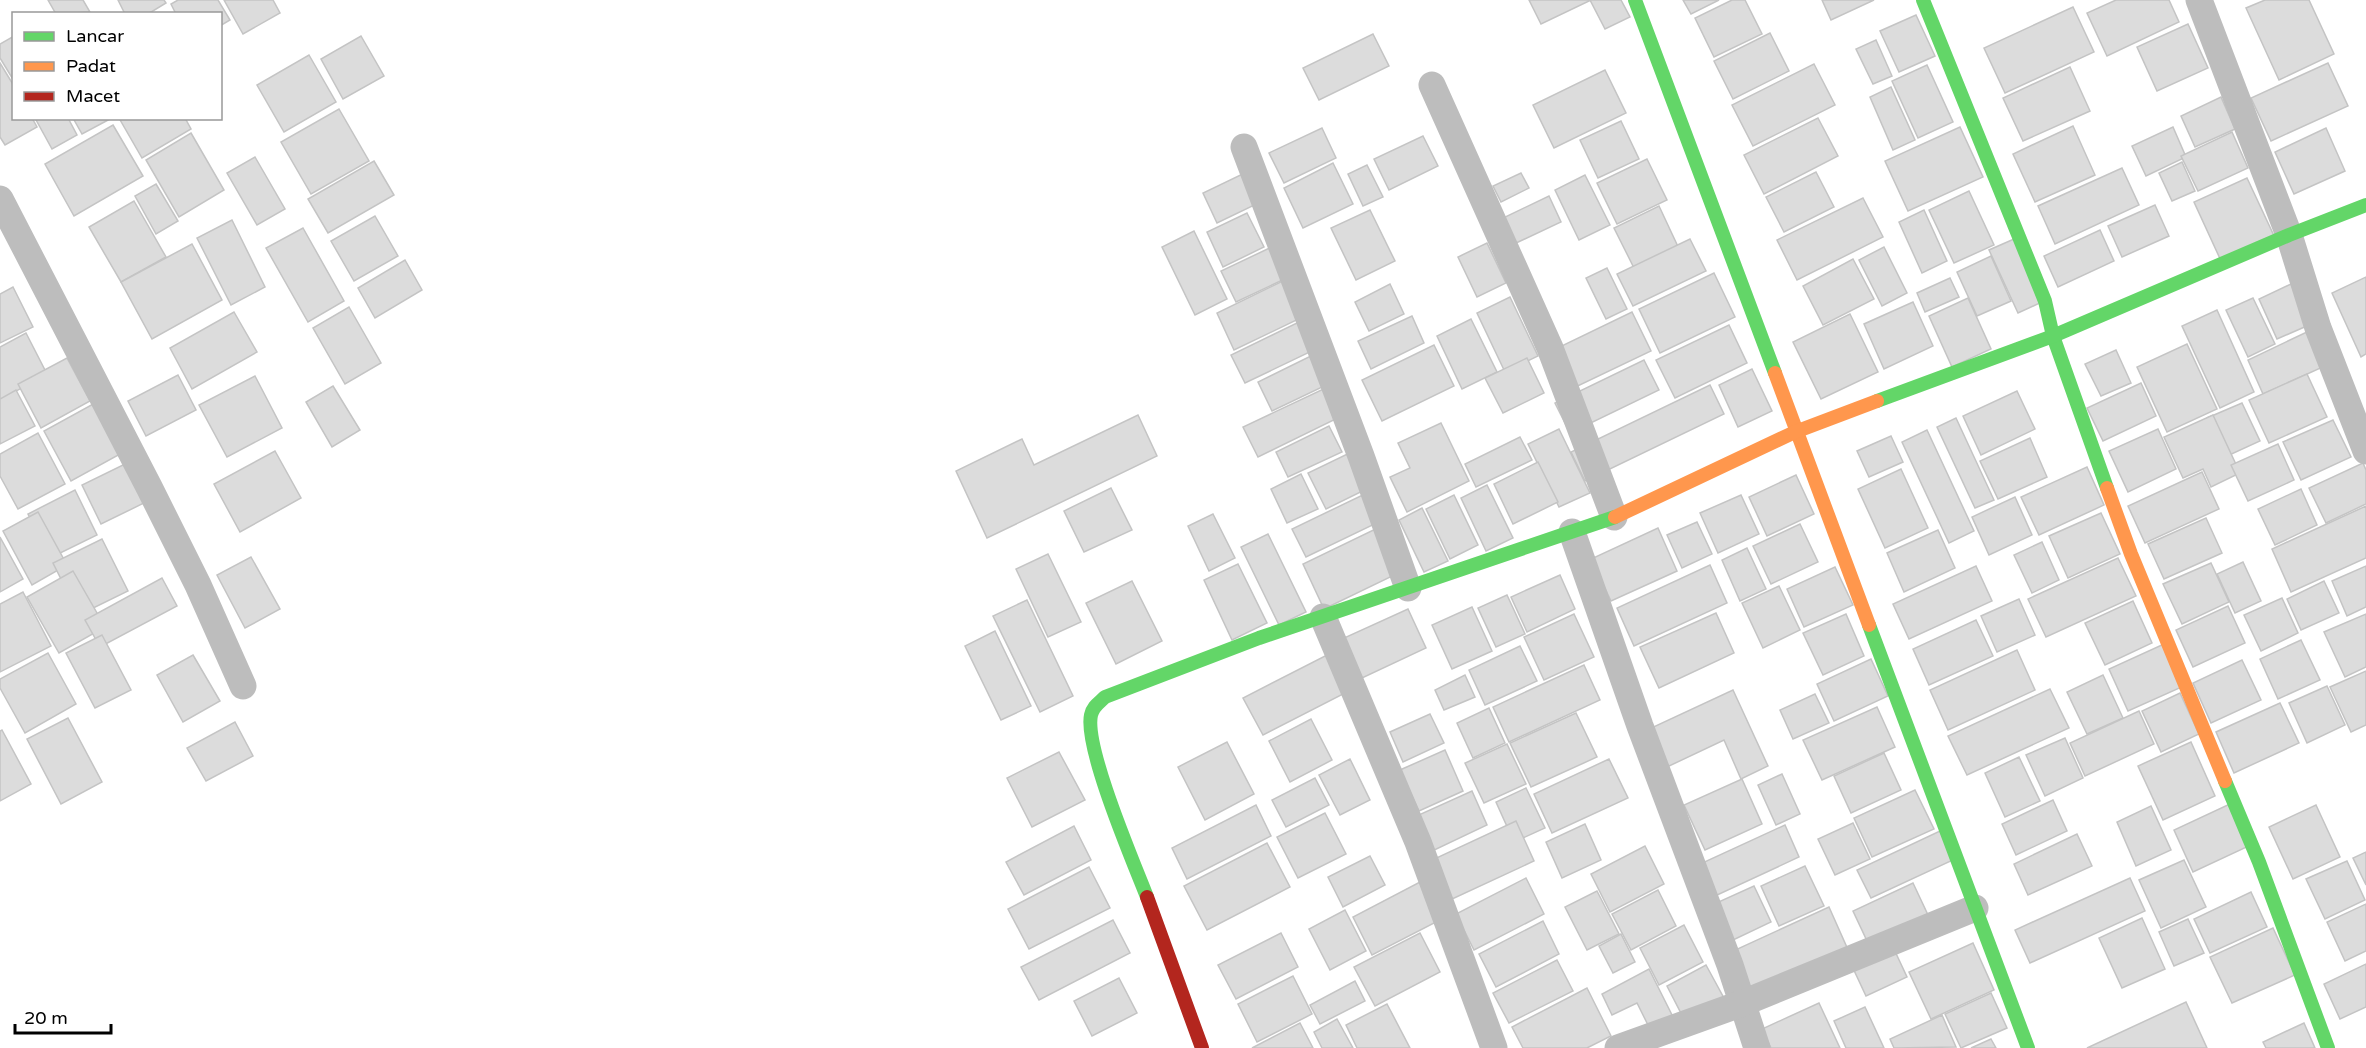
<svg xmlns="http://www.w3.org/2000/svg" width="2366" height="1048" font-family="'Varela Round',sans-serif">
<style>
.building{fill:#dcdcdc;stroke:#c4c4c4;stroke-width:1.5}
.lines{fill:none;stroke-linecap:round;stroke-linejoin:round}
.street{stroke:#bdbdbd;stroke-width:27}
.fast{stroke:#63d668;stroke-width:14}
.slow{stroke:#ff974d;stroke-width:14}
.jam{stroke:#b3261e;stroke-width:14}
</style>
<rect width="100%" height="100%" fill="#fff"/>
<!-- building -->
<g class="building">
<polygon points="48,0 83,0 90,12 56,14"/>
<polygon points="118,0 164,0 166,3 148,14 125,14"/>
<polygon points="178,0 218,0 230,20 220,26 220,14 176,14 171,4"/>
<polygon points="224,0 273,0 280,13 243,34"/>
<polygon points="1529,0 1591,0 1541,24"/>
<polygon points="1590,0 1621,0 1630,17 1605,29"/>
<polygon points="1683,0 1719,0 1691,14"/>
<polygon points="1732,0 1745,0 1762,34 1714,57 1695,18"/>
<polygon points="1822,0 1874,0 1831,20"/>
<polygon points="2116,0 2169,0 2179,22 2107,56 2087,13"/>
<polygon points="2265,0 2309,0 2334,54 2279,80 2246,8"/>
<polygon points="2073,7 2094,52 2005,93 1984,48"/>
<polygon points="1916,15 1935,56 1899,72 1880,31"/>
<polygon points="2188,24 2208,68 2157,91 2137,47"/>
<polygon points="1770,33 1789,71 1733,99 1714,61"/>
<polygon points="1373,34 1389,66 1319,100 1303,68"/>
<polygon points="14,36 14,81 0,58 0,44"/>
<polygon points="361,36 384,76 343,99 321,59"/>
<polygon points="1876,40 1892,76 1873,84 1856,49"/>
<polygon points="309,55 336,102 284,132 257,85"/>
<polygon points="0,63 14,86 14,118 32,118 37,127 5,145 0,137"/>
<polygon points="2328,63 2348,106 2271,141 2251,98"/>
<polygon points="1814,64 1835,105 1753,146 1732,105"/>
<polygon points="1927,65 1953,122 1918,138 1892,81"/>
<polygon points="2070,67 2090,111 2023,141 2003,98"/>
<polygon points="1605,70 1626,113 1554,148 1533,105"/>
<polygon points="1891,87 1915,140 1893,150 1870,97"/>
<polygon points="2221,97 2235,129 2195,147 2181,116"/>
<polygon points="339,109 369,161 311,194 281,142"/>
<polygon points="35,118 68,118 77,135 52,149"/>
<polygon points="73,118 109,118 110,119 82,134"/>
<polygon points="119,118 185,118 191,129 142,158"/>
<polygon points="1818,118 1838,156 1764,194 1744,155"/>
<polygon points="1621,121 1639,159 1598,178 1580,140"/>
<polygon points="113,125 143,176 74,216 45,164"/>
<polygon points="2073,126 2095,175 2035,202 2013,154"/>
<polygon points="1960,127 1983,177 1908,211 1885,161"/>
<polygon points="2173,127 2186,157 2146,176 2132,146"/>
<polygon points="1322,128 1336,158 1284,183 1269,153"/>
<polygon points="2326,128 2345,171 2294,194 2275,152"/>
<polygon points="2232,132 2248,168 2198,191 2181,156"/>
<polygon points="191,133 224,190 179,217 146,160"/>
<polygon points="1423,136 1438,166 1389,190 1374,159"/>
<polygon points="255,157 285,209 257,225 227,173"/>
<polygon points="1647,159 1667,200 1617,224 1597,183"/>
<polygon points="374,161 394,195 328,233 308,199"/>
<polygon points="2182,162 2195,191 2172,201 2159,173"/>
<polygon points="1333,163 1353,204 1303,228 1284,188"/>
<polygon points="1367,165 1383,197 1363,206 1348,174"/>
<polygon points="2122,168 2139,205 2055,244 2038,206"/>
<polygon points="1253,169 1267,199 1217,223 1203,193"/>
<polygon points="1816,172 1834,207 1784,232 1766,197"/>
<polygon points="1521,173 1529,188 1501,202 1493,186"/>
<polygon points="1585,175 1610,225 1579,240 1555,190"/>
<polygon points="2247,178 2275,238 2222,263 2194,202"/>
<polygon points="156,184 178,221 156,234 135,196"/>
<polygon points="1969,191 1994,245 1954,263 1929,210"/>
<polygon points="1549,196 1561,222 1514,244 1501,219"/>
<polygon points="1863,198 1883,237 1797,280 1777,240"/>
<polygon points="134,201 166,257 121,282 89,227"/>
<polygon points="2155,205 2169,236 2122,257 2108,226"/>
<polygon points="1659,206 1680,251 1636,272 1614,228"/>
<polygon points="1370,210 1395,261 1356,280 1331,228"/>
<polygon points="1924,210 1947,261 1922,273 1899,222"/>
<polygon points="1247,213 1264,247 1223,267 1207,232"/>
<polygon points="375,216 398,256 354,281 331,241"/>
<polygon points="232,220 265,287 231,305 197,238"/>
<polygon points="303,228 344,301 308,322 266,248"/>
<polygon points="2100,230 2114,261 2058,287 2044,256"/>
<polygon points="1194,231 1227,299 1195,315 1162,247"/>
<polygon points="1690,239 1706,271 1633,306 1617,274"/>
<polygon points="2014,239 2042,302 2018,313 1989,250"/>
<polygon points="1487,243 1506,283 1477,297 1458,257"/>
<polygon points="192,244 222,300 152,339 121,282"/>
<polygon points="1276,245 1291,276 1236,302 1221,271"/>
<polygon points="1884,247 1907,293 1882,306 1859,260"/>
<polygon points="1991,256 2011,301 1977,316 1957,272"/>
<polygon points="1853,259 1874,299 1823,325 1803,286"/>
<polygon points="405,260 422,290 375,318 358,288"/>
<polygon points="1607,268 1627,309 1606,319 1586,278"/>
<polygon points="1714,273 1735,317 1660,353 1639,309"/>
<polygon points="2366,277 2366,354 2361,357 2332,293"/>
<polygon points="1289,278 1307,315 1234,350 1217,313"/>
<polygon points="1950,278 1959,297 1925,312 1917,293"/>
<polygon points="1390,284 1404,314 1369,331 1355,302"/>
<polygon points="2291,284 2309,325 2277,339 2259,299"/>
<polygon points="13,287 33,327 0,343 0,294"/>
<polygon points="1510,297 1538,356 1505,372 1477,313"/>
<polygon points="1968,298 1991,349 1952,367 1929,316"/>
<polygon points="2253,298 2275,344 2248,357 2226,310"/>
<polygon points="1913,302 1933,346 1884,369 1864,324"/>
<polygon points="349,307 381,363 345,384 313,328"/>
<polygon points="2217,310 2254,392 2220,408 2182,326"/>
<polygon points="234,312 257,352 192,389 170,348"/>
<polygon points="1632,312 1651,351 1563,393 1545,354"/>
<polygon points="1850,314 1878,372 1821,399 1793,342"/>
<polygon points="1412,316 1424,343 1371,369 1358,341"/>
<polygon points="1471,319 1497,372 1462,389 1437,336"/>
<polygon points="1301,321 1314,350 1245,383 1231,355"/>
<polygon points="1729,325 1747,363 1675,398 1656,360"/>
<polygon points="2309,331 2325,366 2263,394 2248,360"/>
<polygon points="26,333 47,374 0,400 0,347"/>
<polygon points="2187,344 2217,409 2167,432 2137,367"/>
<polygon points="1434,345 1454,386 1382,421 1362,380"/>
<polygon points="1325,349 1339,379 1272,411 1258,382"/>
<polygon points="2116,350 2131,383 2101,396 2085,364"/>
<polygon points="67,358 90,401 41,428 18,384"/>
<polygon points="1527,358 1544,393 1503,413 1485,378"/>
<polygon points="1644,360 1659,390 1570,433 1555,403"/>
<polygon points="1752,369 1772,411 1738,427 1719,385"/>
<polygon points="2307,374 2327,417 2269,443 2249,400"/>
<polygon points="178,375 196,410 146,436 128,401"/>
<polygon points="255,376 282,428 227,457 199,405"/>
<polygon points="2141,383 2156,416 2103,441 2087,408"/>
<polygon points="1332,385 1346,414 1258,457 1243,427"/>
<polygon points="1710,385 1724,414 1585,481 1571,452"/>
<polygon points="333,386 360,430 332,447 306,402"/>
<polygon points="16,390 35,426 0,444 0,399"/>
<polygon points="2017,391 2035,429 1981,455 1963,416"/>
<polygon points="95,403 122,453 71,481 44,431"/>
<polygon points="2242,403 2260,441 2225,457 2207,418"/>
<polygon points="1138,415 1157,456 987,538 956,471 1022,439 1034,465"/>
<polygon points="2213,415 2240,473 2211,487 2203,469 2183,478 2164,437"/>
<polygon points="1956,418 1994,500 1975,508 1937,427"/>
<polygon points="2333,420 2351,457 2301,480 2283,442"/>
<polygon points="1441,423 1469,481 1407,512 1390,477 1410,468 1398,443"/>
<polygon points="1329,426 1342,452 1288,477 1276,452"/>
<polygon points="1559,429 1590,493 1559,507 1528,444"/>
<polygon points="2158,429 2176,469 2128,492 2109,451"/>
<polygon points="1927,430 1974,531 1949,543 1902,442"/>
<polygon points="38,433 65,484 18,509 0,476 0,454"/>
<polygon points="1891,436 1903,462 1869,477 1857,451"/>
<polygon points="1520,437 1532,460 1476,487 1465,464"/>
<polygon points="2030,438 2047,477 1998,499 1980,461"/>
<polygon points="2278,444 2294,480 2248,501 2231,465"/>
<polygon points="1364,446 1381,482 1326,509 1308,473"/>
<polygon points="275,451 301,498 240,532 214,484"/>
<polygon points="1538,462 1558,502 1513,524 1494,484"/>
<polygon points="2363,463 2366,470 2366,504 2326,523 2309,488"/>
<polygon points="125,464 144,503 101,524 82,485"/>
<polygon points="2087,467 2104,505 2039,535 2021,497"/>
<polygon points="1901,469 1928,528 1885,548 1858,489"/>
<polygon points="2202,472 2219,509 2145,543 2128,506"/>
<polygon points="1301,474 1318,509 1287,523 1271,489"/>
<polygon points="1796,475 1814,514 1767,536 1749,497"/>
<polygon points="1487,485 1513,538 1486,551 1461,498"/>
<polygon points="1111,488 1132,530 1084,552 1064,511"/>
<polygon points="2301,489 2317,525 2275,545 2258,509"/>
<polygon points="75,490 97,535 50,558 28,514"/>
<polygon points="1369,492 1383,520 1306,557 1292,529"/>
<polygon points="1454,495 1478,545 1450,559 1426,509"/>
<polygon points="1741,495 1759,534 1718,553 1700,513"/>
<polygon points="2015,497 2032,535 1989,555 1972,517"/>
<polygon points="2366,506 2366,558 2291,592 2272,549"/>
<polygon points="1422,508 1448,561 1424,572 1399,520"/>
<polygon points="38,512 67,565 32,585 3,531"/>
<polygon points="2101,513 2120,554 2068,578 2049,536"/>
<polygon points="1213,514 1235,558 1209,571 1188,526"/>
<polygon points="2206,518 2222,553 2164,579 2148,544"/>
<polygon points="1390,522 1411,567 1324,609 1303,564"/>
<polygon points="1697,522 1712,554 1682,568 1667,535"/>
<polygon points="1800,524 1818,562 1771,584 1753,546"/>
<polygon points="1658,528 1677,571 1611,601 1591,559"/>
<polygon points="1938,530 1955,568 1904,592 1887,553"/>
<polygon points="1268,534 1306,612 1279,625 1241,547"/>
<polygon points="0,537 23,579 0,592"/>
<polygon points="102,539 128,591 79,615 53,563"/>
<polygon points="2042,542 2059,580 2032,593 2014,555"/>
<polygon points="1747,548 1766,589 1740,601 1722,560"/>
<polygon points="1048,554 1081,622 1048,637 1016,569"/>
<polygon points="251,557 280,609 245,628 217,575"/>
<polygon points="2118,558 2136,596 2046,637 2028,599"/>
<polygon points="2243,562 2261,601 2235,613 2217,574"/>
<polygon points="2211,563 2229,602 2182,624 2163,584"/>
<polygon points="1238,564 1267,623 1232,640 1204,580"/>
<polygon points="1710,565 1727,603 1634,646 1617,608"/>
<polygon points="1976,566 1992,601 1909,639 1893,604"/>
<polygon points="2366,566 2366,607 2347,616 2332,581"/>
<polygon points="1835,567 1853,605 1804,627 1787,589"/>
<polygon points="73,571 105,627 59,653 27,597"/>
<polygon points="1560,575 1575,609 1527,632 1511,597"/>
<polygon points="162,578 177,606 100,647 85,620"/>
<polygon points="1132,581 1162,641 1116,664 1086,603"/>
<polygon points="2324,581 2339,613 2301,630 2287,599"/>
<polygon points="1779,586 1800,630 1763,648 1742,603"/>
<polygon points="23,592 51,646 0,672 0,604"/>
<polygon points="1507,595 1525,634 1496,647 1478,608"/>
<polygon points="2282,598 2298,633 2261,651 2244,615"/>
<polygon points="2019,599 2035,635 1997,652 1981,616"/>
<polygon points="1027,600 1073,696 1040,712 993,616"/>
<polygon points="2133,601 2152,643 2105,665 2085,623"/>
<polygon points="2228,606 2245,643 2193,667 2176,630"/>
<polygon points="1472,607 1492,651 1452,669 1432,625"/>
<polygon points="1408,609 1426,648 1362,678 1344,638"/>
<polygon points="1716,613 1734,653 1659,688 1640,647"/>
<polygon points="1574,614 1594,657 1544,680 1524,637"/>
<polygon points="1846,614 1864,656 1823,675 1803,633"/>
<polygon points="2366,614 2366,667 2345,677 2324,632"/>
<polygon points="1976,620 1993,656 1929,685 1913,649"/>
<polygon points="995,631 1031,706 1001,720 965,646"/>
<polygon points="102,635 131,690 95,708 66,653"/>
<polygon points="2301,640 2320,680 2278,699 2260,659"/>
<polygon points="2164,644 2184,686 2128,711 2109,669"/>
<polygon points="1520,646 1537,681 1485,705 1469,670"/>
<polygon points="2017,650 2035,690 1948,730 1930,690"/>
<polygon points="48,653 76,704 25,733 0,688 0,679"/>
<polygon points="1329,654 1349,691 1263,735 1243,698"/>
<polygon points="193,655 220,701 183,722 157,675"/>
<polygon points="1871,659 1888,696 1834,721 1817,684"/>
<polygon points="2242,660 2261,700 2211,723 2193,683"/>
<polygon points="1584,665 1600,700 1509,742 1493,707"/>
<polygon points="2366,671 2366,725 2351,732 2330,687"/>
<polygon points="1465,675 1475,697 1444,710 1435,690"/>
<polygon points="2103,675 2123,718 2087,734 2067,692"/>
<polygon points="2327,686 2345,725 2307,743 2289,703"/>
<polygon points="2050,689 2069,728 1967,775 1948,736"/>
<polygon points="1733,690 1768,766 1741,779 1724,740 1667,767 1649,729"/>
<polygon points="2180,693 2199,734 2161,752 2142,711"/>
<polygon points="1815,694 1829,723 1793,739 1780,710"/>
<polygon points="2280,703 2299,743 2234,773 2216,732"/>
<polygon points="1877,707 1895,747 1822,780 1803,740"/>
<polygon points="1489,708 1505,743 1473,758 1457,723"/>
<polygon points="2139,711 2154,744 2085,776 2070,743"/>
<polygon points="1576,713 1597,757 1531,787 1510,743"/>
<polygon points="1430,714 1444,743 1403,762 1390,732"/>
<polygon points="68,718 102,782 61,804 27,739"/>
<polygon points="1311,719 1332,760 1290,782 1269,741"/>
<polygon points="235,722 253,756 206,781 187,748"/>
<polygon points="2,730 31,784 0,801 0,731"/>
<polygon points="2065,738 2083,778 2045,796 2026,755"/>
<polygon points="1227,742 1254,794 1205,820 1178,767"/>
<polygon points="2191,742 2215,796 2163,820 2138,766"/>
<polygon points="1507,744 1526,784 1484,803 1465,763"/>
<polygon points="1445,750 1463,791 1419,811 1400,770"/>
<polygon points="1059,752 1085,800 1032,827 1007,778"/>
<polygon points="1884,753 1901,790 1851,813 1834,776"/>
<polygon points="2019,757 2040,801 2005,817 1985,773"/>
<polygon points="1350,759 1370,800 1340,815 1319,775"/>
<polygon points="1609,759 1628,798 1552,833 1534,794"/>
<polygon points="1782,774 1800,814 1776,825 1758,785"/>
<polygon points="1315,778 1329,805 1286,827 1272,800"/>
<polygon points="1742,779 1762,824 1705,850 1684,805"/>
<polygon points="1526,788 1545,828 1514,842 1496,802"/>
<polygon points="1915,790 1934,829 1872,857 1854,818"/>
<polygon points="1472,791 1487,825 1428,853 1412,818"/>
<polygon points="2053,800 2067,831 2016,855 2002,824"/>
<polygon points="2232,803 2251,845 2193,872 2174,830"/>
<polygon points="1256,805 1271,836 1187,879 1172,848"/>
<polygon points="2316,805 2340,857 2293,879 2269,827"/>
<polygon points="2151,806 2171,850 2136,866 2117,822"/>
<polygon points="1325,813 1346,854 1298,878 1277,837"/>
<polygon points="1516,821 1534,861 1450,900 1432,860"/>
<polygon points="1853,823 1870,859 1835,875 1818,839"/>
<polygon points="1585,824 1601,860 1562,878 1546,842"/>
<polygon points="1785,825 1799,857 1715,896 1700,864"/>
<polygon points="1074,826 1091,860 1024,895 1006,862"/>
<polygon points="1940,831 1953,860 1871,898 1857,870"/>
<polygon points="2077,834 2092,866 2028,895 2014,864"/>
<polygon points="1267,843 1290,887 1207,930 1184,886"/>
<polygon points="1645,846 1664,884 1610,912 1591,874"/>
<polygon points="2366,852 2366,885 2353,858"/>
<polygon points="1370,856 1385,885 1343,907 1328,877"/>
<polygon points="2184,860 2206,907 2161,928 2139,880"/>
<polygon points="2347,861 2365,900 2325,919 2306,879"/>
<polygon points="1805,866 1824,906 1779,926 1761,886"/>
<polygon points="1089,867 1110,908 1029,949 1008,909"/>
<polygon points="1526,878 1544,914 1474,950 1456,914"/>
<polygon points="2130,878 2145,911 2030,963 2015,930"/>
<polygon points="1420,882 1440,920 1372,955 1353,917"/>
<polygon points="1913,883 1928,915 1868,943 1853,911"/>
<polygon points="1754,886 1771,922 1731,941 1714,904"/>
<polygon points="1658,890 1676,926 1631,950 1612,914"/>
<polygon points="1597,891 1619,934 1587,950 1565,907"/>
<polygon points="2251,892 2267,927 2210,953 2194,919"/>
<polygon points="2366,904 2366,951 2345,961 2327,922"/>
<polygon points="1829,907 1849,952 1753,996 1733,951"/>
<polygon points="1345,910 1366,951 1330,970 1309,929"/>
<polygon points="2142,918 2165,969 2122,988 2099,938"/>
<polygon points="2188,919 2204,953 2174,966 2159,932"/>
<polygon points="1113,920 1130,953 1039,1000 1021,967"/>
<polygon points="1543,921 1559,954 1496,987 1479,954"/>
<polygon points="1684,925 1703,962 1659,985 1640,948"/>
<polygon points="2273,928 2295,975 2232,1003 2210,957"/>
<polygon points="1281,933 1298,967 1236,999 1218,965"/>
<polygon points="1420,933 1440,972 1375,1006 1354,967"/>
<polygon points="1621,934 1635,962 1613,973 1599,946"/>
<polygon points="1973,943 1994,990 1931,1019 1909,972"/>
<polygon points="1893,947 1907,977 1866,996 1852,966"/>
<polygon points="1557,960 1573,991 1509,1023 1493,993"/>
<polygon points="2366,964 2366,1007 2340,1019 2324,984"/>
<polygon points="1706,965 1725,1000 1685,1021 1667,986"/>
<polygon points="1649,969 1673,1017 1650,1029 1637,1003 1612,1015 1602,994"/>
<polygon points="1293,976 1312,1014 1257,1042 1238,1004"/>
<polygon points="1119,978 1137,1013 1092,1036 1074,1001"/>
<polygon points="1355,981 1365,1001 1320,1024 1310,1005"/>
<polygon points="1587,988 1611,1036 1587,1048 1523,1048 1512,1027"/>
<polygon points="1991,993 2007,1028 1961,1048 1945,1014"/>
<polygon points="2186,1002 2207,1048 2087,1048"/>
<polygon points="1819,1003 1840,1048 1771,1048 1762,1029"/>
<polygon points="1387,1004 1410,1048 1357,1048 1346,1025"/>
<polygon points="1865,1007 1884,1048 1846,1048 1834,1021"/>
<polygon points="1942,1015 1956,1047 1894,1048 1890,1039"/>
<polygon points="1337,1019 1353,1048 1322,1048 1314,1032"/>
<polygon points="1300,1023 1313,1048 1252,1048"/>
<polygon points="2304,1023 2315,1048 2266,1048 2263,1042"/>
<polygon points="1991,1039 1996,1048 1971,1048"/>
</g>
<g class="lines">
<!-- street -->
<g class="street">
<polyline points="2199,0 2289,235 2318,328 2366,451"/>
<polyline points="1432,85 1550,348 1614,517"/>
<polyline points="1244,147 1361,456 1408,588"/>
<polyline points="0,199 149,487 198,585 243,686"/>
<polyline points="1572,532 1640,726 1730,965 1757,1048"/>
<polyline points="1323,617 1418,842 1494,1048"/>
<polyline points="1618,1048 1743,1003 1975,908"/>
</g>
<!-- fast -->
<g class="fast">
<polyline points="1635,0 1775,373"/>
<polyline points="1923,0 2045,301 2053,336 2107,488"/>
<polyline points="1877,401 2053,336 2289,235 2366,205"/>
<polyline points="1869,625 2028,1048"/>
<polyline points="2225,781 2259,862 2328,1048"/>
<path d="M1147 897C1133 861 1084 747 1091 715 1093 706 1099 703 1105 697L1259 638 1615 517"/>
</g>
<!-- slow -->
<g class="slow">
<polyline points="1775,373 1869,625"/>
<polyline points="2107,488 2131,554 2225,781"/>
<polyline points="1615,517 1795,432 1877,401"/>
</g>
<!-- jam -->
<polyline class="jam" points="1147,897 1202,1048"/>
</g>
<!-- legend -->
<rect x="12" y="12" width="210" height="108" fill="#ffffff" stroke="#999999" stroke-width="1.5"/>
<rect x="24" y="32" width="30" height="9" fill="#63d668" stroke="#999999" stroke-width="1.5"/>
<text x="66" y="42" font-size="18" fill="#000000">Lancar</text>
<rect x="24" y="62" width="30" height="9" fill="#ff974d" stroke="#999999" stroke-width="1.5"/>
<text x="66" y="72" font-size="18" fill="#000000">Padat</text>
<rect x="24" y="92" width="30" height="9" fill="#b3261e" stroke="#999999" stroke-width="1.5"/>
<text x="66" y="102" font-size="18" fill="#000000">Macet</text>
<!-- scale -->
<path d="M15 1024v9h96v-9" fill="none" stroke="#000000" stroke-width="3"/>
<text x="24" y="1024" font-size="18" fill="#000000" stroke="#ffffff" stroke-width="4.5" paint-order="stroke">20 m</text>
</svg>
